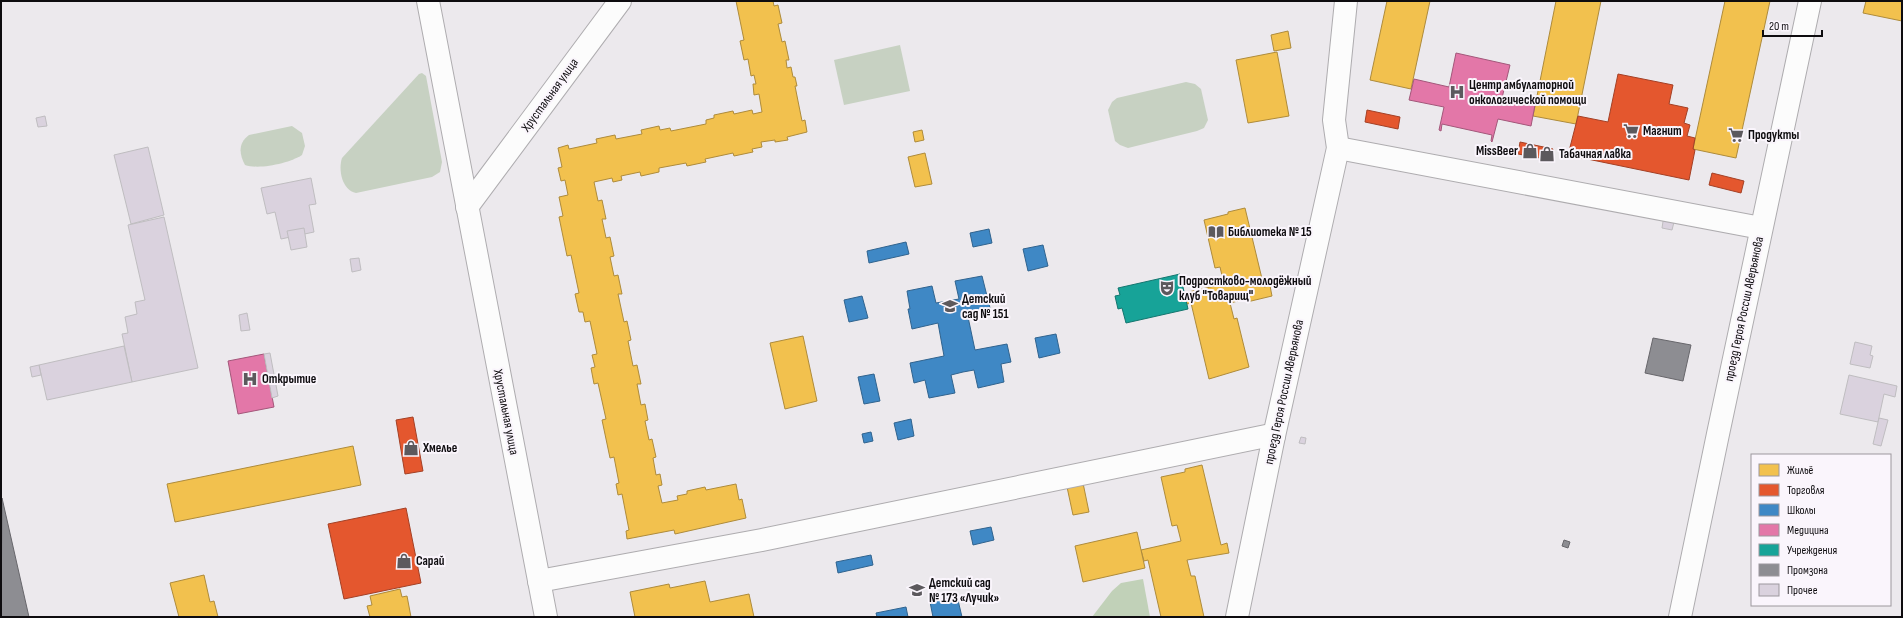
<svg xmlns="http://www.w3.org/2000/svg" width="1903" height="618" font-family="'Sofia Sans Condensed',sans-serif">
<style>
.green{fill:#c7d1c2}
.forest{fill:#c1d1b8}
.homes{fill:#f2c14e;stroke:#ae8b3b}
.shops{fill:#e4572e;stroke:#a44025}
.schools{fill:#3f88c5;stroke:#30638e}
.health{fill:#e377a8;stroke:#a3577a}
.public{fill:#17a398;stroke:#14766f}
.industry{fill:#8d8d92;stroke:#67666b}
.building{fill:#dad2de;stroke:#bfbdc0}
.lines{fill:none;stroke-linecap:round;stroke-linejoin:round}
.minor-casing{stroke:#aeacaf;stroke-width:24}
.minor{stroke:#fcfcfc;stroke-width:22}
.labels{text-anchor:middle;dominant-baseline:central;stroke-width:4;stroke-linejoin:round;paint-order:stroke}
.poi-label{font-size:13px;font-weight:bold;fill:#0e0c0f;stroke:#faf5fc;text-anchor:start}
.street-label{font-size:13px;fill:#0e0c0f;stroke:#faf5fc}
</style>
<rect width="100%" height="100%" fill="#ece9ed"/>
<!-- green -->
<g class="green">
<polygon points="900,45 910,91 844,105 834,60"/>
<path d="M422 73 426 76 442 162 440 172 432 177 356 193C342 190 338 170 342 158L419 74Z"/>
<polygon points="1186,82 1195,84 1201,89 1208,120 1204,128 1197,131 1128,148 1120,145 1115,141 1108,110 1112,102 1117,98"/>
<path d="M292 126 302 133 305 146 302 155C290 163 259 170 245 165 239 154 238 143 249 135Z"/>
</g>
<!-- forest -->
<polygon class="forest" points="1143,579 1150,617 1092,617 1112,591 1121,583"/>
<!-- homes -->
<g class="homes">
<polygon points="736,1 773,1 774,6 778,5 782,23 778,24 782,42 785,41 789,60 786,60 787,68 791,67 793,77 795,77 797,86 795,86 802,121 805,120 807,132 787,137 788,140 775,142 775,140 761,142 762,147 752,149 753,152 734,156 733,153 705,159 706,162 687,166 686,163 659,168 659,172 641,176 640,172 621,176 622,180 613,182 612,178 594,182 598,201 602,200 606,219 602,219 606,238 610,237 614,256 610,257 614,276 618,275 622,294 618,294 624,322 627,321 631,340 628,341 633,366 637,365 641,384 637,384 641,405 645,404 648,420 645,421 649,440 652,439 656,457 653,458 656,475 660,474 662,485 658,486 662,503 678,500 677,496 687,494 687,491 705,487 706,490 736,484 739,500 742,499 746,518 675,534 674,530 627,539 626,531 629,530 622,494 618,495 616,484 619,483 614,457 610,458 602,420 606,419 598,383 594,384 591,368 595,367 592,355 597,354 590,321 585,322 583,312 579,312 575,294 579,293 571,255 567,256 559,217 563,216 559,197 568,195 565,180 561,181 558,168 562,167 558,148 568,145 569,149 597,143 596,139 615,135 616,139 642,134 641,130 659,126 660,130 670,128 671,131 706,124 706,120 714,118 714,115 733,111 734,114 752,110 753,114 762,112 759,94 754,95 753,84 756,84 754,75 751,76 748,59 744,60 740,41 744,40"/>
<polygon points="1387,1 1430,1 1411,89 1370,80"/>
<polygon points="1556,1 1601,1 1576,124 1533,116"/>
<polygon points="1725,1 1770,1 1736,158 1693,149"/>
<polygon points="1866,1 1902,1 1902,21 1863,13"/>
<polygon points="1288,31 1291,48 1274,51 1271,35"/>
<polygon points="1277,52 1289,116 1248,123 1236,60"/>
<polygon points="922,130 924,140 915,142 913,132"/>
<polygon points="925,153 932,184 915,187 908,157"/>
<polygon points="1245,208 1264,287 1270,286 1272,296 1247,302 1246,299 1230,303 1234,319 1237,318 1249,367 1209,379 1191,303 1187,304 1184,293 1224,284 1220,267 1215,268 1204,220 1228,214 1228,212"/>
<polygon points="803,336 817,401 785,409 770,343"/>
<polygon points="353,446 361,485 175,522 167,484"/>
<polygon points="1202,465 1221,545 1227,543 1229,553 1187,560 1191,576 1195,576 1204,617 1161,617 1148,560 1144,561 1141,550 1181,541 1177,525 1172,526 1161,477 1185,472 1185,469"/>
<polygon points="1083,483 1089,512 1073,515 1067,487"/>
<polygon points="1137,532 1145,568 1083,582 1075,546"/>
<polygon points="204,575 210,602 214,601 218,617 179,617 170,583"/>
<polygon points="705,581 710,602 749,594 754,617 635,617 630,592 669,584 670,588"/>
<polygon points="400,589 402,597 407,596 411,617 370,617 367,606 372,605 370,596"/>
</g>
<!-- shops -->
<g class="shops">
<polygon points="1618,74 1673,85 1669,104 1688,108 1684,123 1690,125 1687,136 1695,138 1693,149 1695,150 1689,180 1568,155 1578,116 1608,122"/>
<polygon points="1367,110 1400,117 1398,129 1365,122"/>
<polygon points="1520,142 1553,149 1551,160 1518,154"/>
<polygon points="1712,173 1744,181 1741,193 1709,185"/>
<polygon points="413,417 423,471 405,474 396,420"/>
<polygon points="406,508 421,583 344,599 328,524"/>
</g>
<!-- schools -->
<g class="schools">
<polygon points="989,229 992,243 973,247 970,233"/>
<polygon points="906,242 909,254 869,263 867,251"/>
<polygon points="1043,245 1048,266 1028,271 1023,249"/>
<polygon points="982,276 991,312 968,317 975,350 1007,344 1011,362 1001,364 1004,382 978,388 974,370 963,372 951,375 955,393 929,398 925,380 914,383 910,363 944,356 938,323 912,329 908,309 910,309 907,291 932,286 936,303 959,299 955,281"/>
<polygon points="862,296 868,318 849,322 844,300"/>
<polygon points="1056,334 1060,353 1039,358 1035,338"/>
<polygon points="874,374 880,401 864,404 858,377"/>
<polygon points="911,419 914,436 898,440 894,423"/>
<polygon points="871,432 873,441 864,443 862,434"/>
<polygon points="991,527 994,540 973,545 970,531"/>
<polygon points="871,555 873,565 838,573 836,562"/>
<polygon points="957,596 962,617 933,617 930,602"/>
<polygon points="906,607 908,617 877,617 876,613"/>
</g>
<!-- health -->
<g class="health">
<polygon points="1456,53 1510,65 1502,98 1535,105 1531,126 1498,119 1492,142 1491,141 1492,135 1442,124 1441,131 1439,130 1444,107 1409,100 1414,79 1449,87"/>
<polygon points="264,354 274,407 238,414 228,361"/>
</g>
<!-- public -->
<polygon class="public" points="1180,274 1188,309 1126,323 1122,308 1118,309 1115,296 1120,295 1118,288"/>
<!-- industry -->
<g class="industry">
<polygon points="1653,338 1691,345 1683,381 1645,373"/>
<polygon points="2,498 29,617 1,617"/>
<polygon points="1564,540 1570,542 1568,548 1562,546"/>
</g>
<!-- building -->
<g class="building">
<polygon points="45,116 47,126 38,127 36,118"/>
<polygon points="148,147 164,215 131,224 114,155"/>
<polygon points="311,178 316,204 309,205 314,232 281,239 275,212 267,214 261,188"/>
<polygon points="1664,215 1675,218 1672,230 1662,228"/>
<polygon points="164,217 198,368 132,382 122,334 128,333 125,317 137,314 135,302 145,300 128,225"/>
<polygon points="304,228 307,247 291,250 287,231"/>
<polygon points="359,258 361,270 352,272 350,259"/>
<polygon points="247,313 250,330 241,331 239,315"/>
<polygon points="1855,342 1872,346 1870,355 1873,356 1870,368 1850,364"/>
<polygon points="124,346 132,382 47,400 39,365"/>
<polygon points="270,353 278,396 272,398 264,354"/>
<polygon points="39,365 41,375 32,377 30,367"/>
<polygon points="1849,375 1897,386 1895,397 1884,394 1878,422 1840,414"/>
<polygon points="1879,418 1888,420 1881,446 1873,444"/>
<polygon points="1301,437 1306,438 1305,444 1299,443"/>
</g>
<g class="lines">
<defs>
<g id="minor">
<polyline points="428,1 546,617"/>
<polyline points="1338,148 1761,228"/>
<polyline points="467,207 620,1"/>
<polyline points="539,581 762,540 1271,435 1274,436"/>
<polyline points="1237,617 1274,436 1338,148 1334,120 1346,1"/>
<polyline points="1680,617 1718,434 1810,1"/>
</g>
</defs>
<!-- minor casing -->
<use href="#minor" class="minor-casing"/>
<!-- minor -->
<use href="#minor" class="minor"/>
</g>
<!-- icons -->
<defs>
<symbol id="hospital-bare" viewBox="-9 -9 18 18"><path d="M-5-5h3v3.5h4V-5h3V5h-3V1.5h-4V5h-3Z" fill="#5c595d" stroke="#faf5fc" stroke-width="2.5" paint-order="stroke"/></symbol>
<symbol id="supermarket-bare" viewBox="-9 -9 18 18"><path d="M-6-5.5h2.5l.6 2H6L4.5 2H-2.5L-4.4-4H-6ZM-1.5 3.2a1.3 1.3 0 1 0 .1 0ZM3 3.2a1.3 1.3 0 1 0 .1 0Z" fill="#5c595d" stroke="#faf5fc" stroke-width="2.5" paint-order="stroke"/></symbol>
<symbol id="shop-bare" viewBox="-9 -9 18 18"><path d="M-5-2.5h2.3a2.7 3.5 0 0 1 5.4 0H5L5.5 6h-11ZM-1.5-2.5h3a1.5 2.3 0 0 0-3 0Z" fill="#5c595d" stroke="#faf5fc" stroke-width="2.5" paint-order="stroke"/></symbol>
<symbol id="library-bare" viewBox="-9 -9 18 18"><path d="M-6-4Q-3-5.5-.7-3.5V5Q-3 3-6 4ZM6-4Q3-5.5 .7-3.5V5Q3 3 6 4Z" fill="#5c595d" stroke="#faf5fc" stroke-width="2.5" paint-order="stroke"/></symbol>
<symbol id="theatre-bare" viewBox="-9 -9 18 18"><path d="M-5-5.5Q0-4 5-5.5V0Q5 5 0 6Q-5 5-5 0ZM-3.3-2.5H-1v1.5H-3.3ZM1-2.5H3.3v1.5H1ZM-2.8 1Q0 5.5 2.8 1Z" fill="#5c595d" stroke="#faf5fc" stroke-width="2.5" paint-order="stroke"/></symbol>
<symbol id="school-bare" viewBox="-9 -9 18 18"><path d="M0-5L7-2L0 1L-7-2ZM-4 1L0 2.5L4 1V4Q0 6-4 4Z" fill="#5c595d" stroke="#faf5fc" stroke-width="2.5" paint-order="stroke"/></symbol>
</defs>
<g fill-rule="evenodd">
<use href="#hospital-bare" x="1446" y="81" width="22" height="22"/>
<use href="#supermarket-bare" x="1620" y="120" width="22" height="22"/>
<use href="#supermarket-bare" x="1725" y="124" width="22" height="22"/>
<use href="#shop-bare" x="1519" y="140" width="22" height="22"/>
<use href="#shop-bare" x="1536" y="143" width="22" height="22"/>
<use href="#library-bare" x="1205" y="221" width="22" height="22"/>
<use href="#theatre-bare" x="1156" y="277" width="22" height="22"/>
<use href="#school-bare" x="939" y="295" width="22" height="22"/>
<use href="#hospital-bare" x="239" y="368" width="22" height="22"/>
<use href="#shop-bare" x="400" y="437" width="22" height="22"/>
<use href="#shop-bare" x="393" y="550" width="22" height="22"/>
<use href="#school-bare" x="906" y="579" width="22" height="22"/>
</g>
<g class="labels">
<!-- poi labels -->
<g class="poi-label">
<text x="1469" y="85">Центр амбулаторной<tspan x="1469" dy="15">онкологической помощи</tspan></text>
<text x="1643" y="131">Магнит</text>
<text x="1748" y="135">Продукты</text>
<text x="1518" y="151" text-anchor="end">MissBeer</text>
<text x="1559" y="154">Табачная лавка</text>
<text x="1228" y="232">Библиотека № 15</text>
<text x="1179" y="281">Подростково-молодёжный<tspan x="1179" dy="15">клуб "Товарищ"</tspan></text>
<text x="962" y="299">Детский<tspan x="962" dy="15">сад № 151</tspan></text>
<text x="262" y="379">Открытие</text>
<text x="423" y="448">Хмелье</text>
<text x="416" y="561">Сарай</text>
<text x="929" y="583">Детский сад<tspan x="929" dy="15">№ 173 «Лучик»</tspan></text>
</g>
<!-- street labels -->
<g class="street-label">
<text transform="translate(550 95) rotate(-54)">Хрустальная улица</text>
<text transform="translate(1744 309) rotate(-78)">проезд Героя России Аверьянова</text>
<text transform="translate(1284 392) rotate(-78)">проезд Героя России Аверьянова</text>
<text transform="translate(506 412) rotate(79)">Хрустальная улица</text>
</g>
</g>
<!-- border -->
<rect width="1903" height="618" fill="none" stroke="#0e0c0f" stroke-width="4"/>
<!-- legend -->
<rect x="1751" y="454" width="140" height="152" fill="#faf5fc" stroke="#9c989d"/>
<rect x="1759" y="464" width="20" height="12" fill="#f2c14e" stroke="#9c989d"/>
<text x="1787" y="474" font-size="12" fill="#0e0c0f">Жильё</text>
<rect x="1759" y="484" width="20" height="12" fill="#e4572e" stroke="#9c989d"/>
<text x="1787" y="494" font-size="12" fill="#0e0c0f">Торговля</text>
<rect x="1759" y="504" width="20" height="12" fill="#3f88c5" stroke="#9c989d"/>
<text x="1787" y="514" font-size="12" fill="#0e0c0f">Школы</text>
<rect x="1759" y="524" width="20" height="12" fill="#e377a8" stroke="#9c989d"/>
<text x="1787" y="534" font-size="12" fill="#0e0c0f">Медицина</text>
<rect x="1759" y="544" width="20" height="12" fill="#17a398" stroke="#9c989d"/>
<text x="1787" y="554" font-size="12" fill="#0e0c0f">Учреждения</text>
<rect x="1759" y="564" width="20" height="12" fill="#8d8d92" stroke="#9c989d"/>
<text x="1787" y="574" font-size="12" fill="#0e0c0f">Промзона</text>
<rect x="1759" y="584" width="20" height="12" fill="#dad2de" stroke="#9c989d"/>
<text x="1787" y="594" font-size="12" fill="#0e0c0f">Прочее</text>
<!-- scale -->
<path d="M1763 30v6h59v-6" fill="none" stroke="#0e0c0f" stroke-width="2"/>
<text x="1769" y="30" font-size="12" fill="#0e0c0f" stroke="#faf5fc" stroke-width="3" paint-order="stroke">20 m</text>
</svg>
